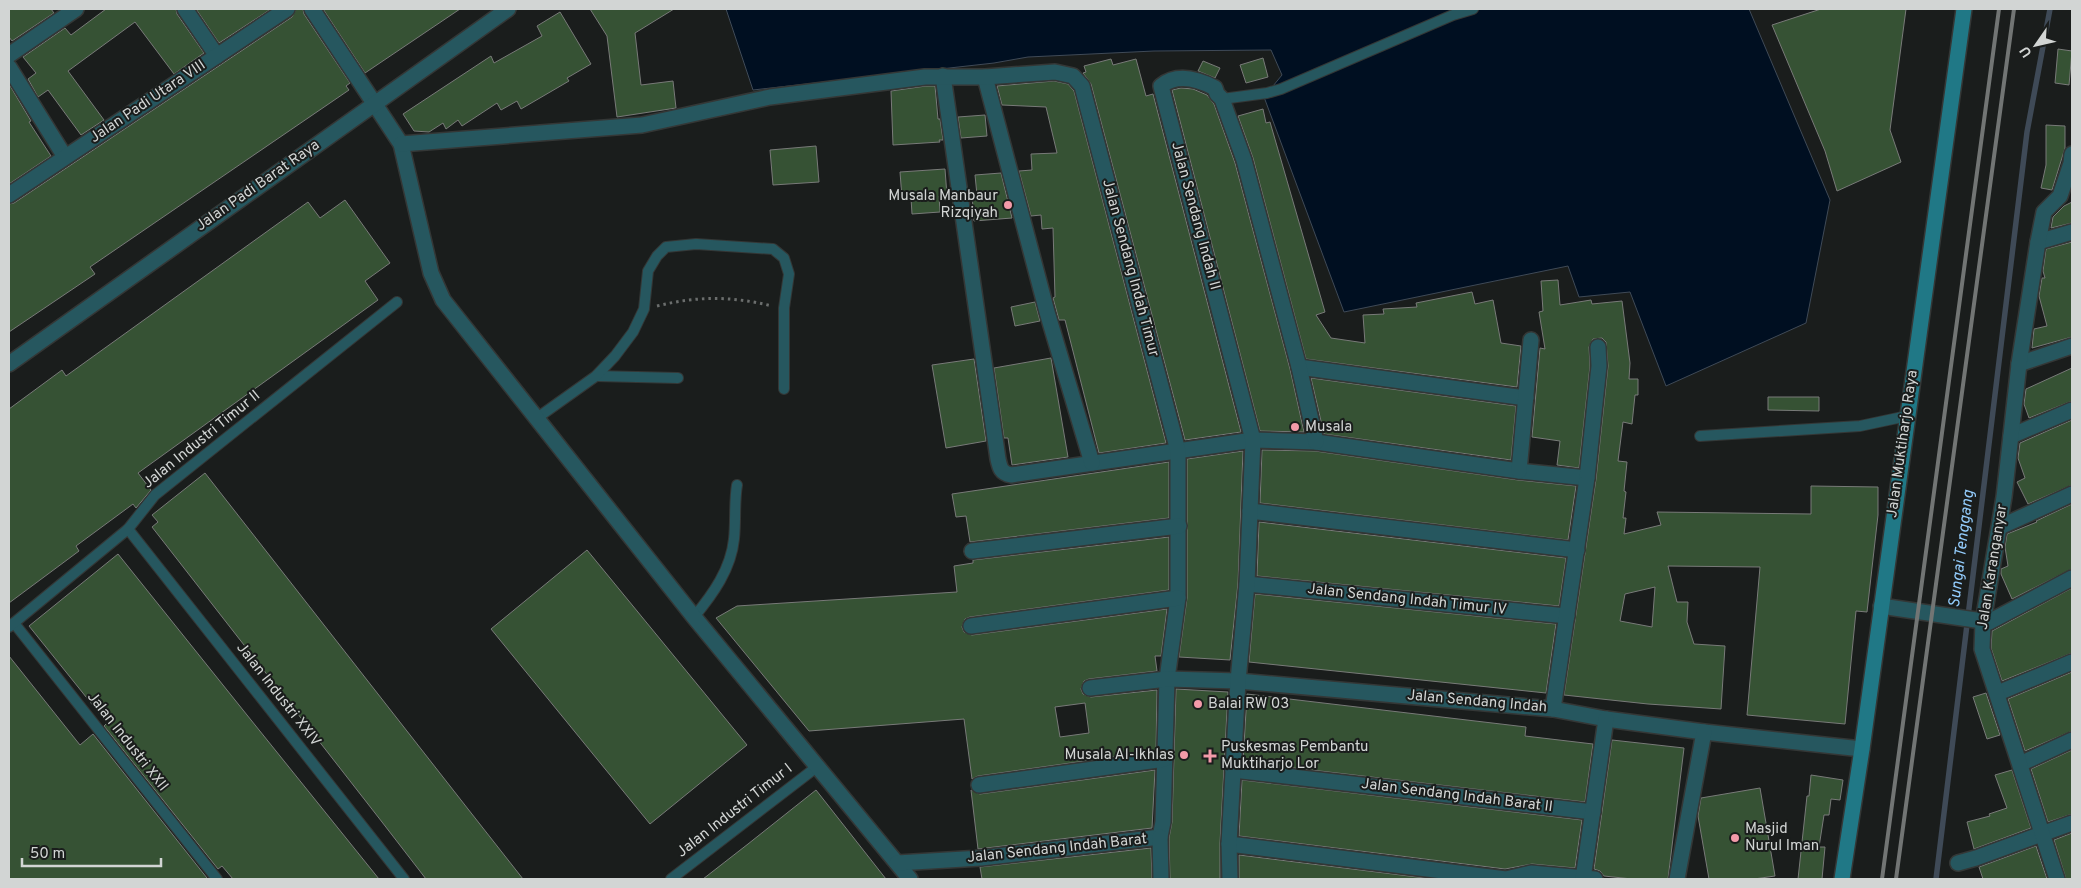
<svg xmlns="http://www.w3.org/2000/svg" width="2081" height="888" font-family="Overpass,sans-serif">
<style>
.water{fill:#000f21;stroke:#3f4a57}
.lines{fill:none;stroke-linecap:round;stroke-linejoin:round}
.stream{stroke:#3f4a57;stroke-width:5.5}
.building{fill:#365234;stroke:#787a78;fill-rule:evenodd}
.lane-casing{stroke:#343736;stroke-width:12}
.street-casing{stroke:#343736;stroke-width:18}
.secondary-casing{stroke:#343736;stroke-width:18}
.path{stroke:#6b6e6d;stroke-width:3;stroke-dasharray:2.5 4;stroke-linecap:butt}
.lane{stroke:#26575f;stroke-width:10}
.street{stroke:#26575f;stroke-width:15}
.secondary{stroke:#207886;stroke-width:15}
.rail{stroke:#727574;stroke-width:4}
.poi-dot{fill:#f39aa9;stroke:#1a1d1c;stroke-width:2}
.labels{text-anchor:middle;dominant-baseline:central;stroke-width:4;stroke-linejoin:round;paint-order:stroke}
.street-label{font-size:15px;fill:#d2d5d4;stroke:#1a1d1c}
.poi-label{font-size:15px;fill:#d2d5d4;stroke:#1a1d1c;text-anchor:start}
.water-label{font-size:16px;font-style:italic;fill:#94cdfd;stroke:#1a1d1c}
</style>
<rect width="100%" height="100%" fill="#1a1d1c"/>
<!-- water -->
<polygon class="water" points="726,9 1749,9 1830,200 1806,323 1666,386 1630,292 1579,297 1568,266 1344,312 1264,97 1282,75 1271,50 1154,51 1028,57 994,63 753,90"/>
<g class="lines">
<!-- stream -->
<polyline class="stream" points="1936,879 2027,132 2050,9"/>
</g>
<!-- building -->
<g class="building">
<polygon points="9,9 51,9 54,13 12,41 9,37"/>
<polygon points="106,9 176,9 177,14 204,53 174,74 135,22 68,71 104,120 81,135 48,90 38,97 28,79 36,73 23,57 65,28 71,35"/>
<polygon points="196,9 271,9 219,43"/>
<polygon points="296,9 303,9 304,14 350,83 346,86 349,90 90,267 95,274 9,332 9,204 14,203 292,17"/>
<polygon points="323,9 460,9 365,73"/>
<polygon points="590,9 674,9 635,33 641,85 673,81 676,108 617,117 607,36"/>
<polygon points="1821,9 1906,9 1890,130 1901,162 1837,191 1825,151 1772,25"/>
<polygon points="560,12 591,64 567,78 569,81 521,109 517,101 501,110 497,103 462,126 458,120 446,129 443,123 429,132 414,131 403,114 491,56 494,63 542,36 537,26"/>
<polygon points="2058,49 2072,51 2069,85 2055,83"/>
<polygon points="1263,58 1268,77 1246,83 1240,65"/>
<polygon points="1111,59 1113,65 1136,59 1146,96 1153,94 1241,432 1185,440 1091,84 1083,73 1086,72 1084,66"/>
<polygon points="1203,61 1220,68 1215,78 1198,71"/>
<polygon points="1054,81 1068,84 1074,91 1166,443 1099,453 1065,320 1059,320 1053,298 1055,297 1053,228 1042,229 1041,215 1031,216 1019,171 1032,170 1031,154 1057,153 1046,107 1002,105 997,86"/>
<polygon points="9,84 31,121 29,122 51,156 9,184"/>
<polygon points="926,86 935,86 938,119 940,119 943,140 939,140 940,142 893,145 891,91"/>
<polygon points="1181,88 1193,89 1207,95 1214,104 1235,163 1290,369 1304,432 1260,431 1172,90"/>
<polygon points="1263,109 1266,123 1270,122 1325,312 1316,315 1331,338 1365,343 1363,315 1384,314 1383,309 1417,307 1416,303 1472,292 1475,304 1493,300 1501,343 1521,346 1517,387 1306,359 1253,158 1238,116"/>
<polygon points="985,115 987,136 961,138 958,117"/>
<polygon points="2046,125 2065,126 2065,148 2052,190 2041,188 2046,165"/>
<polygon points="816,146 819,182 773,185 770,150"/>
<polygon points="945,169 947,196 939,196 940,212 912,214 911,198 902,198 900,172"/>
<polygon points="1001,173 1012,218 974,221 972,195 977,195 975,175"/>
<polygon points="345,200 390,263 365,281 378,300 138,473 151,490 136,508 133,504 76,546 79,551 9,603 9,409 62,370 66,376 308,202 320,218"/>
<polygon points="2072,202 2072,223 2051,228 2053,217 2064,206"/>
<polygon points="2072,242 2072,337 2032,348 2034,329 2047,326 2039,296 2042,278 2045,278 2043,271 2046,249"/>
<path d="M1558 280 1560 305 1591 300 1592 304 1622 301 1630 363 1629 379H1638V395H1635L1632 424 1623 422 1618 461 1627 462 1624 491 1626 492 1623 518H1626L1624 534 1661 525 1657 512 1811 514V486L1878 487V515L1867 612 1856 611 1845 724 1747 715 1760 567 1668 566 1677 602H1688L1687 622 1694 644 1725 646 1721 709 1648 704 1564 695 1596 479 1608 366 1606 342 1602 338 1593 339 1589 347 1590 366 1579 468 1557 465 1560 441 1532 437 1540 348 1545 349 1539 312 1543 311 1541 281ZM1655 587 1652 627 1620 621 1625 594Z"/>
<polygon points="1035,302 1040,321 1015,326 1011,307"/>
<polygon points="1051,358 1068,457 1012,465 1008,438 1004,438 994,368"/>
<polygon points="974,359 986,441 946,448 932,365"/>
<polygon points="2072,368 2072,401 2029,418 2024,404 2026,389"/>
<polygon points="1311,378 1516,406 1511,460 1324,434"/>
<polygon points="1768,397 1819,397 1819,411 1768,410"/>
<polygon points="2072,420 2072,485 2028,504 2017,482 2025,478 2018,458 2020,443"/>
<polygon points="1262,450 1315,451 1518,480 1576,486 1568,540 1260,503"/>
<polygon points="1243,451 1238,583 1230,660 1179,657 1187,598 1187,459"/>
<polygon points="1169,462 1169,518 970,542 966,516 956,517 952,494"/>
<polygon points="205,473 468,809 523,879 426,879 382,822 152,527 158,522 152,515"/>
<polygon points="2072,504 2072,569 2012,599 2001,574 2001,569 2008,566 2005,547 2007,534 2037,522 2036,521"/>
<polygon points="1259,522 1566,558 1559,606 1257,576"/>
<path d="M1169 537V590L970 617 965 619 962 627 964 632 972 635 1167 609 1161 656H1155L1157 671 1089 679 1084 681 1081 689 1083 694 1091 697 1157 690 1156 751 978 776 972 779 964 719 809 731 716 618 737 606 957 592 954 566 973 563V560ZM1085 703 1089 733 1060 737 1055 707Z"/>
<polygon points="587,550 747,745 650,824 491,629"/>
<polygon points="118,554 247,715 379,879 233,879 222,866 218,869 104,726 107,723 29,626"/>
<polygon points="2072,588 2072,653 2002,681 1991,648 1992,631"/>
<polygon points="1255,594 1556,624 1546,693 1249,662"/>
<polygon points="9,656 80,745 93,734 207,878 205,879 9,879"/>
<polygon points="2072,672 2072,731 2025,751 2008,699"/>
<polygon points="1176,689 1228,692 1220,843 1220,879 1170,879 1169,838 1172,822"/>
<polygon points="1986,693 2000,735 1987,739 1973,697"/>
<polygon points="1247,694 1526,727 1525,736 1593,744 1585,802 1243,762"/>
<polygon points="1612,740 1684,748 1668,879 1632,879 1604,876 1600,871 1594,869"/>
<polygon points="2072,750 2072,814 2048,822 2031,769"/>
<polygon points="1155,770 1152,828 978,849 971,790 980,794"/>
<polygon points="2012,770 2031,828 1974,849 1967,822 1990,816 1989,814 2007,808 1995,775"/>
<polygon points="1811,775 1843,780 1840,800 1831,799 1829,815 1824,815 1819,847 1825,847 1822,879 1798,879 1807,796 1809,796"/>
<polygon points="1242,780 1582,820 1575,868 1532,864 1505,869 1239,836"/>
<polygon points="1760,788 1775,876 1754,879 1709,879 1698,816 1701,798"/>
<polygon points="816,790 886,879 703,879 748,844"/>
<polygon points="2072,833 2072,879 2066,879 2054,840"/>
<polygon points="2036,846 2047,879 1983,879 1979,867"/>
<polygon points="1151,848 1152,879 982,879 980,867"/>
<polygon points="1239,855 1433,879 1239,879"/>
</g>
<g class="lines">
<defs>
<g id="lane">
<polyline points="1222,99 1267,93 1281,89 1453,15 1473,9"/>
<polyline points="596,376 678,378"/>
<polyline points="537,418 596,376 615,356 633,332 644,309 648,271 657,256 666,247 696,244 773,249 784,258 789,274 784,308 784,389"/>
<polyline points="1700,436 1860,426 1907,416"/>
<polyline points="128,529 404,879"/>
<path d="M694 617C713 594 731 569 734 539 736 521 734 503 737 485"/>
<polyline points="14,623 217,879"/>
<polyline points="9,627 128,529 155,495 397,302"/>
<polyline points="671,879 818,766"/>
</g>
<g id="street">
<polyline points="185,9 217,56"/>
<polyline points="312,9 401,144 431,273 443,300 694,617 910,879"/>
<polyline points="9,55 76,9"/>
<polyline points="9,67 65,157"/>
<path d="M943 76 998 459C1000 468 1001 473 1011 475L1253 440 1316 442 1519 471 1587 478"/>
<polyline points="985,77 1047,312 1092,463"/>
<polyline points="401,144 642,125 770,97 925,77 985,77 1055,72 1073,76 1082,86 1178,451 1178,598 1167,679 1163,822 1160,837 981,858 897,863"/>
<polyline points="9,195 287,9"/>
<polyline points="2038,242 2072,232"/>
<polyline points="9,364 508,9"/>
<polyline points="2019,364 2072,346"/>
<polyline points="1299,367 1526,398"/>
<polyline points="2011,436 2072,410"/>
<polyline points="1519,471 1531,340"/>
<polyline points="1250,511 1577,550"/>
<polyline points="2000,527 2072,494"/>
<polyline points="972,551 1179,526"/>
<polyline points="1247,584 1567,616"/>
<polyline points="1881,606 1989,622 2072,578"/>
<polyline points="971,626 1178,598"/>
<polyline points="1090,688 1167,679 1238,681 1553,709 1606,719 1704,732 1862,749"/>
<polyline points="1998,693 2072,662"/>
<polyline points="1553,709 1587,478 1599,366 1598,347"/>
<polyline points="2020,764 2072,740"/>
<polyline points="1233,770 1593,812"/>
<polyline points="979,785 1165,759"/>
<polyline points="1160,837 1161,879"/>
<polyline points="1229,844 1506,879 1531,873 1595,879"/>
<polyline points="1958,863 1976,858 2072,823"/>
<path d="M1230 879 1229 844 1238 681 1247 584 1253 440 1161 86C1177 73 1198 79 1215 88L1217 94 1222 99 1244 160 1299 367 1316 442"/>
<polyline points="1583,879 1606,719"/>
<polyline points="1677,879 1704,732"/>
<polyline points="2057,879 1982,649 1983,622 2004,497 2019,364 2038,242 2044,212 2060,196 2071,163 2072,154"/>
</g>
<polyline id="secondary" points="1842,879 1862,749 1964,9"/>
</defs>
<!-- lane casing -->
<use href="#lane" class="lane-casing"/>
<!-- street casing -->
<use href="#street" class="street-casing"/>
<!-- secondary casing -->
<use href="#secondary" class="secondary-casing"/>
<!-- path -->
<path class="path" d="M657 306C697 296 732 296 772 306"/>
<!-- lane -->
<use href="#lane" class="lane"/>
<!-- street -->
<use href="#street" class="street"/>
<!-- secondary -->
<use href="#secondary" class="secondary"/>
<!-- rail -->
<g class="rail">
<polyline points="1882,879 1999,9"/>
<polyline points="1896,879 2014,9"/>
</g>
</g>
<!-- markers -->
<g class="poi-dot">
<circle cx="1008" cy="205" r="5"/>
<circle cx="1295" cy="427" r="5"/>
<circle cx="1198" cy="704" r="5"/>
<circle cx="1184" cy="755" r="5"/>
<path d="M1207.5 748.5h5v5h5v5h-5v5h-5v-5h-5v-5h5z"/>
<circle cx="1735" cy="838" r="5"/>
</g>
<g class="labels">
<!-- street labels -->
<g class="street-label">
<text transform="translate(148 102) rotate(-34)">Jalan Padi Utara VIII</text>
<text transform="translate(258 186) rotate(-35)">Jalan Padi Barat Raya</text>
<text transform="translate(1195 216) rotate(75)">Jalan Sendang Indah II</text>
<text transform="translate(1130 268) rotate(75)">Jalan Sendang Indah Timur</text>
<text transform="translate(202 440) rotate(-39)">Jalan Industri Timur II</text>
<text transform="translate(1903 444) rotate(-82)">Jalan Muktiharjo Raya</text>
<text transform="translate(1993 567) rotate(-81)">Jalan Karanganyar</text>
<text transform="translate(1407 600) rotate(6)">Jalan Sendang Indah Timur IV</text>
<text transform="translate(278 695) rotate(52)">Jalan Industri XXIV</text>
<text transform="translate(1477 702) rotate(5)">Jalan Sendang Indah</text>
<text transform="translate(127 742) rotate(52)">Jalan Industri XXII</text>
<text transform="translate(1457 796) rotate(7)">Jalan Sendang Indah Barat II</text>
<text transform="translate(735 811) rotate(-38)">Jalan Industri Timur I</text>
<text transform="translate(1057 849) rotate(-6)">Jalan Sendang Indah Barat</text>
</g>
<!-- poi labels -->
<g class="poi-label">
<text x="998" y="196" text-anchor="end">Musala Manbaur<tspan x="998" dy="17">Rizqiyah</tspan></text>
<text x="1305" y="427">Musala</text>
<text x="1208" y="704">Balai RW 03</text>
<text x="1221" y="747">Puskesmas Pembantu<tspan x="1221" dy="17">Muktiharjo Lor</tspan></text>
<text x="1174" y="755" text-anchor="end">Musala Al-Ikhlas</text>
<text x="1745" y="829">Masjid<tspan x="1745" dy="17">Nurul Iman</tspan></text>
</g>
<!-- water labels -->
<g class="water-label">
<text transform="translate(1962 549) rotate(-83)">Sungai Tenggang</text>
</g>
</g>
<!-- border -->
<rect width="2081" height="888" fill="none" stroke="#d2d5d4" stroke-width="20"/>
<!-- north arrow -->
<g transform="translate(2036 45) rotate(236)" stroke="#1a1d1c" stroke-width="4" paint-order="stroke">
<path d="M0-4L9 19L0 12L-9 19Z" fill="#d2d5d4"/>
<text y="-8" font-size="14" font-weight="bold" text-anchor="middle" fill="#d2d5d4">U</text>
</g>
<!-- scale -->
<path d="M22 858v8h139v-8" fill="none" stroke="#d2d5d4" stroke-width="2.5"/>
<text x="30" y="858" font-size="15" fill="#d2d5d4" stroke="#1a1d1c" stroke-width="4" paint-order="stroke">50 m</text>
</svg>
